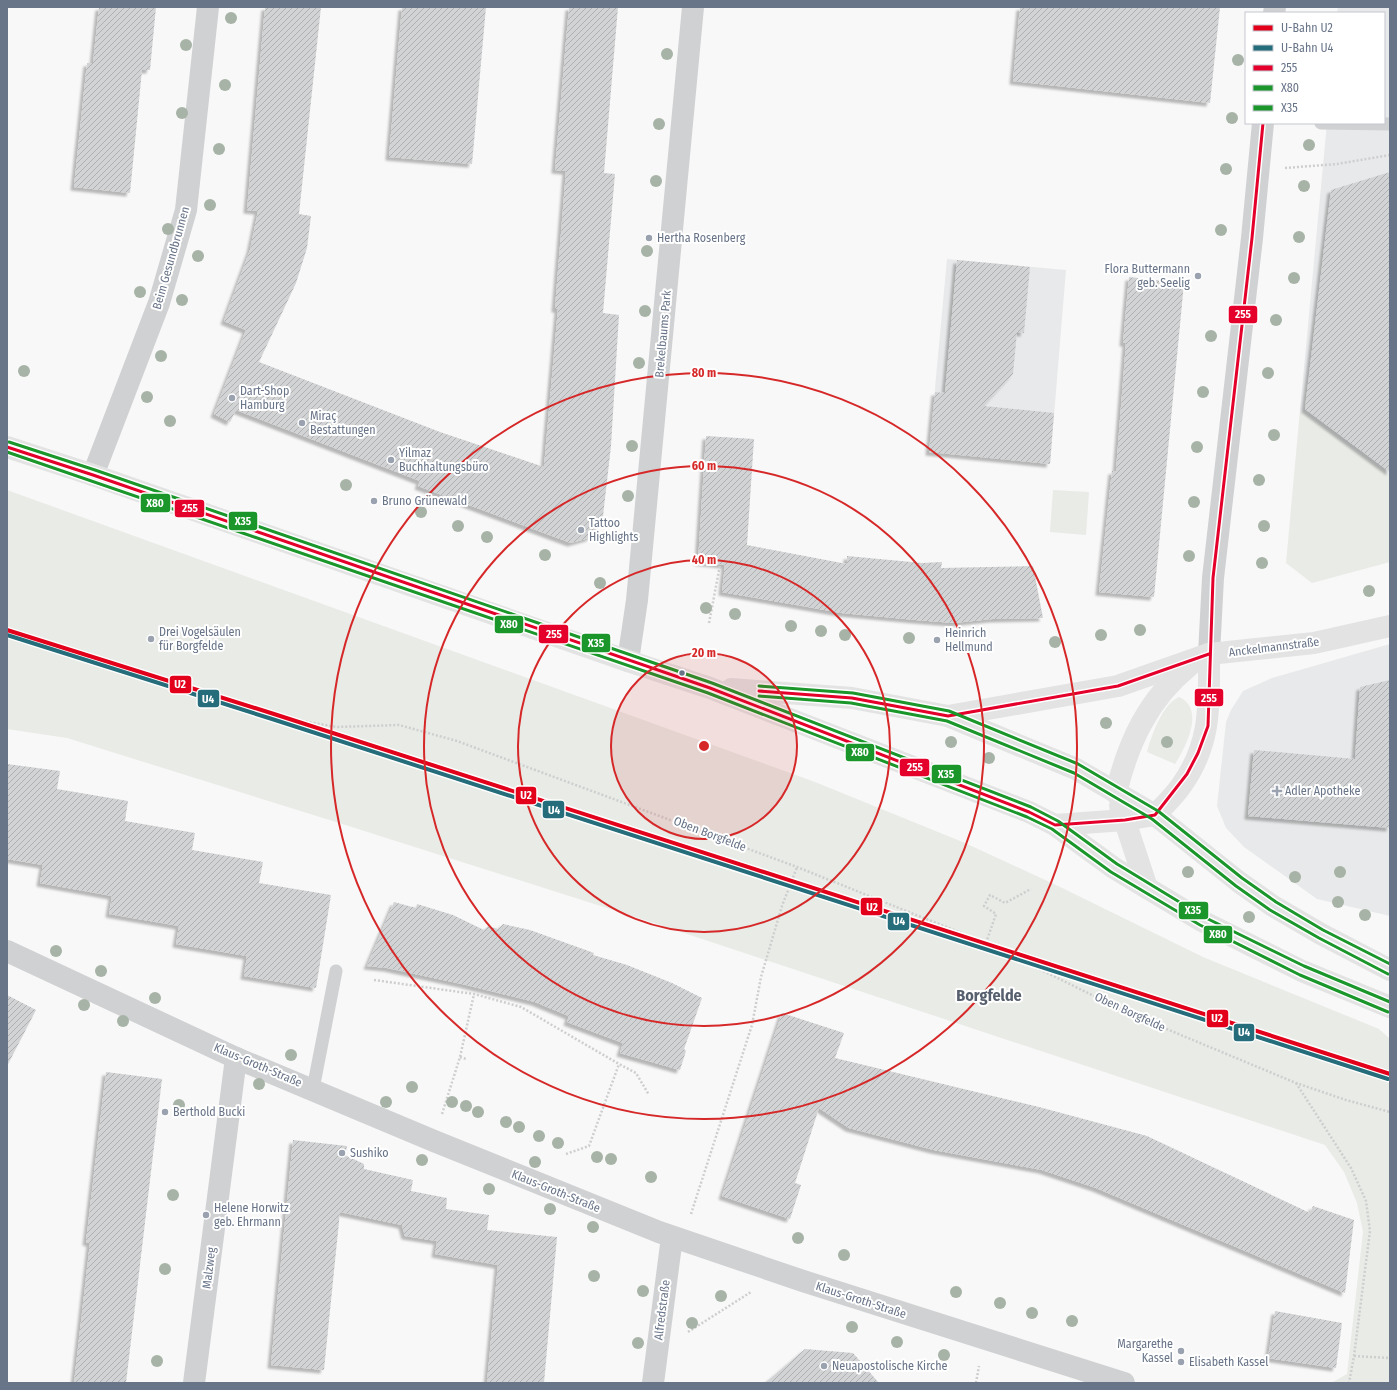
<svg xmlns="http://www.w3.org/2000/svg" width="1397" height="1390" font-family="'Fira Sans Condensed',sans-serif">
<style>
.built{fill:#e8e9ea}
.green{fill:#e8ebe6}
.building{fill:url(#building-hatch);filter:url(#shadow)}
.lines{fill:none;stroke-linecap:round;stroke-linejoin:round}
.path{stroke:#cececf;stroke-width:2.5;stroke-dasharray:2 2;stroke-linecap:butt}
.service{stroke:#d0d1d3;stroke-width:13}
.minor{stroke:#d0d1d3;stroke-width:22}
.tertiary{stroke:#d0d1d3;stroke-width:22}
.secondary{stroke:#e3e3e4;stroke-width:22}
.bus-1-casing{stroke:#fff;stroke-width:6}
.bus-2-casing{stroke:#fff;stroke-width:6}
.bus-3-casing{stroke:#fff;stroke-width:6}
.bus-1{stroke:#e4002b;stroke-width:3}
.bus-2{stroke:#1a962b;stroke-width:3}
.bus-3{stroke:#1a962b;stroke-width:3}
.metro-1-casing{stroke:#fff;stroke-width:7}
.metro-2-casing{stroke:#fff;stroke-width:7}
.metro-1{stroke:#e2001a;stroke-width:4}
.metro-2{stroke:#256d7b;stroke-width:4}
.tree{fill:#a7b3a6}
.ring{fill:none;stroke:#d62828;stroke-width:2}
.poi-dot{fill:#9aa2af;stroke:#fff;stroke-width:1.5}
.bus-dot{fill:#687488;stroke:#fff;stroke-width:1.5}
.labels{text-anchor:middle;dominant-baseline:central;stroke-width:4;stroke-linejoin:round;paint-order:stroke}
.poi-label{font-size:12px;fill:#687488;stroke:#fff;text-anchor:start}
.street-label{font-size:12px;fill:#687488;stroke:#fff}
.district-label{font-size:16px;font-weight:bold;fill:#565f6d;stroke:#fff}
.centre{fill:#d62828;stroke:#fff;stroke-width:2}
.ring-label{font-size:12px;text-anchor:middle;font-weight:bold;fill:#d62828;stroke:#fff;stroke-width:4;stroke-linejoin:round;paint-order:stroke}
.line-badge{stroke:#fff;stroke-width:1.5}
.badge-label{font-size:11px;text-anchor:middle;font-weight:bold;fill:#fff}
</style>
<defs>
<pattern id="building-hatch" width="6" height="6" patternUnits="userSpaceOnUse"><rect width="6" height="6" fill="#d2d3d4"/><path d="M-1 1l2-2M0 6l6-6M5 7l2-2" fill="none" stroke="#aeb0b2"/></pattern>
<filter id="shadow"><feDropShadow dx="-3.5" dy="3.5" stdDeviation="1" flood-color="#0004"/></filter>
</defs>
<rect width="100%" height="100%" fill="#f8f8f8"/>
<!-- built -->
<g class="built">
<polygon points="1338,7 1390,7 1390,476 1300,410 1327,123 1384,123 1384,13 1337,13"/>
<polygon points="947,259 1066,270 1050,464 929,452"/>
<polygon points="1390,644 1390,916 1317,899 1244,847 1226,828 1217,806 1226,722 1231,710 1243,691 1272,678"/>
</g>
<!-- green -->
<g class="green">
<polygon points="1300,410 1390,476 1390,562 1312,583 1286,563"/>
<polygon points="7,490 815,782 965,843 1056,885 1203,957 1379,1029 1390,1039 1390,1383 1331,1383 1347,1374 1363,1232 1357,1203 1344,1172 1325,1145 651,922 336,822 67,738 7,729"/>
<polygon points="1053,490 1089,492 1086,535 1050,532"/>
<path d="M1179 697C1206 709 1185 748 1175 764L1147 752C1151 736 1163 703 1179 697Z"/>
</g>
<!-- building -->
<g class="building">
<polygon points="99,7 156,7 150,70 142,70 130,193 74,187 87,63 93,63"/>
<polygon points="265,7 321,7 299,214 311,216 307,248 296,283 259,362 440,432 544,467 558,309 555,309 566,171 555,170 569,7 618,7 604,173 615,174 603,313 619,315 611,446 602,525 589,538 571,543 418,486 420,481 236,410 230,422 214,414 246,330 224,321 250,250 258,211 247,210"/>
<polygon points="402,7 486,7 472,164 389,157"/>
<polygon points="1020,7 1220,7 1210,103 1013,81"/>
<polygon points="1390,172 1390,472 1305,409 1331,190"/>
<polygon points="957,260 1030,267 1024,333 1017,332 1013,374 984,406 1054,413 1050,464 929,452 935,392 945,393"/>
<polygon points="1129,277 1184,283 1154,597 1099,592 1112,471 1116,471 1126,343 1123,343"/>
<polygon points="706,436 754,439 747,545 847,564 847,556 922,563 942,562 941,568 1033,566 1043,618 992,619 954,623 916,620 842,613 722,592 725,565 698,562"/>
<polygon points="1390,680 1390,828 1248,816 1254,750 1355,759 1360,687"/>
<polygon points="7,764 60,771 57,789 128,801 125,821 195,833 192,850 263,862 259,883 331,895 316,988 244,976 247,956 176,944 179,926 109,914 112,896 40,883 43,865 7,859"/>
<polygon points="394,902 416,908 417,904 453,915 484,930 488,926 498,929 503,924 530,930 594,953 593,955 627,965 672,983 702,998 684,1049 686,1051 680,1070 620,1053 623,1043 567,1022 569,1016 535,1002 462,984 387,968 367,966"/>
<polygon points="7,995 36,1010 7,1066"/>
<polygon points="782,1013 844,1033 835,1058 1039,1107 1147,1136 1310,1213 1313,1206 1354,1220 1345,1293 1096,1188 1042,1170 934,1150 849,1128 819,1108 795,1183 801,1185 790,1219 722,1196"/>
<polygon points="106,1072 162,1079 126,1383 74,1383 90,1243 86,1242"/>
<polygon points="293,1140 347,1146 345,1155 364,1164 364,1169 413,1180 411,1191 447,1198 446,1209 489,1215 487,1230 557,1237 544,1383 487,1383 498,1265 435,1254 437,1241 405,1236 402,1225 340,1212 324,1370 271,1365"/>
<polygon points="1275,1311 1342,1323 1336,1368 1268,1358"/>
<polygon points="805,1349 853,1353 879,1383 765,1383"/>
</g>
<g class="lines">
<!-- path -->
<g class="path">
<polyline points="1285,168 1337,164 1390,155"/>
<polyline points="709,623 720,565"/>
<polyline points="7,633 88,662 190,695 290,719 337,727 399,725 457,741 797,867 986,943 1133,1015 1296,1083 1346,1100 1390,1112"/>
<polyline points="986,943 996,914 984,906 990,895 1005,903 1031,889"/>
<polyline points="374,980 474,994 521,1007 619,1064 636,1073 649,1095"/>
<polyline points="460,1057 466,1059"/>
<polyline points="1296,1083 1351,1168 1366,1201 1370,1231 1354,1356 1349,1383"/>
<polyline points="442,1114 460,1057 474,994"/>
<polyline points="566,1154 589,1146 619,1064"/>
<polyline points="691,1214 752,1025 761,977 782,906 797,867"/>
<polyline points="688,1332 751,1292"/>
<polyline points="1354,1356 1390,1358"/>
<polyline points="976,1383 979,1366"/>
</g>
<!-- service -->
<g class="service">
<polyline points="1321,123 1390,124"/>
<polyline points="313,1089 336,971"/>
</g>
<!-- minor -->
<g class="minor">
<polyline points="93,475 159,303 186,210 208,7"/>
<polyline points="628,661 637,600 693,7"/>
<polyline points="7,951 236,1058 434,1141 659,1232 803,1281 1124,1383"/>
<polyline points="194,1383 236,1058"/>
<polyline points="653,1383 672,1237"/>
</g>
<!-- tertiary -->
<g class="tertiary">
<polyline points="1274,13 1275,7"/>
<polyline points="1209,654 1213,578 1252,238 1263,123"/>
</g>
<!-- secondary -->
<g class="secondary">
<polyline points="7,447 93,475 628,661 710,688 1029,812 1055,825 1114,868 1202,921 1302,971 1390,1007"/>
<polyline points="731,689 852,698 948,716 1076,769 1155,815 1239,882 1273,906 1321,934 1390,970"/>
<polyline points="948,716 1118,686 1209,654 1314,643 1390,626"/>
<path d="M1116 793C1128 743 1148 699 1189 666"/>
<polyline points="1120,806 1147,888"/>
<path d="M1155 815C1164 806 1174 796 1181 786 1212 743 1209 704 1209 654"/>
<polyline points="1055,825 1125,820 1155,815"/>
</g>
<defs>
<g id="bus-1">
<polyline points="7,447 93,475 710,688 1029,812 1055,825 1125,820 1155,815 1187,774 1198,753 1208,726 1213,578 1252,238 1263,123"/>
<polyline points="759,691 852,698 948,716 1118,686 1209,654"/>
</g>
<g id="bus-2">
<polyline points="7,452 708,693 1027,817 1052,829 1111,872 1200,925 1300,975 1388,1012"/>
<polyline points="759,696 851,703 947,721 1074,773 1152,819 1236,886 1270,910 1319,938 1388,974"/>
</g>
<g id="bus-3">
<polyline points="9,442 95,470 712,683 1031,807 1058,821 1117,864 1204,917 1304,966 1390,1002"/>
<polyline points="759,686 853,693 949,711 1078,764 1158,811 1242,878 1276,902 1323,930 1390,964"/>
</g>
</defs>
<!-- bus-1 casing -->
<use href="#bus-1" class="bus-1-casing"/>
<!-- bus-2 casing -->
<use href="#bus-2" class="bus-2-casing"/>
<!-- bus-3 casing -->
<use href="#bus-3" class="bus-3-casing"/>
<!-- bus-1 -->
<use href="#bus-1" class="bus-1"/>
<!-- bus-2 -->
<use href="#bus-2" class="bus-2"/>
<!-- bus-3 -->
<use href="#bus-3" class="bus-3"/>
<defs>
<polyline id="metro-1" points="7,630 274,714 1390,1074"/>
<polyline id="metro-2" points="7,635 272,719 1388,1079"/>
</defs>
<!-- metro-1 casing -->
<use href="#metro-1" class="metro-1-casing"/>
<!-- metro-2 casing -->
<use href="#metro-2" class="metro-2-casing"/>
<!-- metro-1 -->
<use href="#metro-1" class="metro-1"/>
<!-- metro-2 -->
<use href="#metro-2" class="metro-2"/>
</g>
<!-- trees -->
<g class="tree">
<circle cx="231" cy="18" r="6"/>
<circle cx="186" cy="45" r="6"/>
<circle cx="667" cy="54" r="6"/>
<circle cx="1238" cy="60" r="6"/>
<circle cx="225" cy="85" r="6"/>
<circle cx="182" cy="113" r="6"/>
<circle cx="1232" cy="118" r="6"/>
<circle cx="659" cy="124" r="6"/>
<circle cx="1309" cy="145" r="6"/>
<circle cx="219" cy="149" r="6"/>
<circle cx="1226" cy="169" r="6"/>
<circle cx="656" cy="181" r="6"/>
<circle cx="1304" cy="186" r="6"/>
<circle cx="210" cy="205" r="6"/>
<circle cx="168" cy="229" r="6"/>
<circle cx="1221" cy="230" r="6"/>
<circle cx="1299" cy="237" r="6"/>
<circle cx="647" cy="251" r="6"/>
<circle cx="198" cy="256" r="6"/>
<circle cx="1294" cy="278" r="6"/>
<circle cx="140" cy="292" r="6"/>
<circle cx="182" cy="300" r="6"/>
<circle cx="645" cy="311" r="6"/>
<circle cx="1276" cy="320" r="6"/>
<circle cx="1211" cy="336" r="6"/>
<circle cx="161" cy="356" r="6"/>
<circle cx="639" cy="363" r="6"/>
<circle cx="24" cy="371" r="6"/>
<circle cx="1268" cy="373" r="6"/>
<circle cx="1203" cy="392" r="6"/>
<circle cx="147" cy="397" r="6"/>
<circle cx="170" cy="421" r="6"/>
<circle cx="1274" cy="435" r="6"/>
<circle cx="632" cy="446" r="6"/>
<circle cx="1197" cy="447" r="6"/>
<circle cx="1259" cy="480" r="6"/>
<circle cx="346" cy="485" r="6"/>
<circle cx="628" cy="496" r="6"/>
<circle cx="1194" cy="502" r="6"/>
<circle cx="421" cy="512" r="6"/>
<circle cx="458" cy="526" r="6"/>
<circle cx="1264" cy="526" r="6"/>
<circle cx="487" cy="537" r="6"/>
<circle cx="545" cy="555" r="6"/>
<circle cx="1189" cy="556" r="6"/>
<circle cx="1262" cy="563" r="6"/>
<circle cx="600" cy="583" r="6"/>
<circle cx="1369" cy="591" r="6"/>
<circle cx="706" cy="608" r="6"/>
<circle cx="735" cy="614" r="6"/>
<circle cx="791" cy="626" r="6"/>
<circle cx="1140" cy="630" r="6"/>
<circle cx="821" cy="631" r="6"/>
<circle cx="845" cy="635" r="6"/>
<circle cx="1101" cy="635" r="6"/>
<circle cx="909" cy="638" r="6"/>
<circle cx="1055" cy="642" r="6"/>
<circle cx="1106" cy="723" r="6"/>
<circle cx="951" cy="742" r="6"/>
<circle cx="1167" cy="742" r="6"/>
<circle cx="989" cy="758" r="6"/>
<circle cx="1188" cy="872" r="6"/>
<circle cx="1340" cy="872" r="6"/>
<circle cx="1295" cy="877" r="6"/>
<circle cx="1338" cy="902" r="6"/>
<circle cx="1365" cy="915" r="6"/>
<circle cx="1249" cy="917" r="6"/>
<circle cx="56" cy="951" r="6"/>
<circle cx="101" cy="971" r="6"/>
<circle cx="155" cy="998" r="6"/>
<circle cx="84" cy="1005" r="6"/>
<circle cx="123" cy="1021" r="6"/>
<circle cx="291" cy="1055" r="6"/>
<circle cx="259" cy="1084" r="6"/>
<circle cx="412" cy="1087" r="6"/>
<circle cx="386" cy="1102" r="6"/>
<circle cx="452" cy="1102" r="6"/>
<circle cx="179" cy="1105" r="6"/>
<circle cx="466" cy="1106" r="6"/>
<circle cx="478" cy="1112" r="6"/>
<circle cx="506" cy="1122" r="6"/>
<circle cx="519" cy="1127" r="6"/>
<circle cx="539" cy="1136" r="6"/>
<circle cx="558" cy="1143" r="6"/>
<circle cx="597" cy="1157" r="6"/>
<circle cx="611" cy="1159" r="6"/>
<circle cx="422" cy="1160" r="6"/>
<circle cx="535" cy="1162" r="6"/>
<circle cx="651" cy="1177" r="6"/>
<circle cx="489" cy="1189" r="6"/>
<circle cx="173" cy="1195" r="6"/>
<circle cx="550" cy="1209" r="6"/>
<circle cx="593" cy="1227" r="6"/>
<circle cx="798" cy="1238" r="6"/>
<circle cx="844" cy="1255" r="6"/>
<circle cx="165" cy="1269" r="6"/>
<circle cx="594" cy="1276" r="6"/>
<circle cx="643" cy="1291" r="6"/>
<circle cx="956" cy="1292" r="6"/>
<circle cx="721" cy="1296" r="6"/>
<circle cx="1000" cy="1303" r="6"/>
<circle cx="1032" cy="1313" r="6"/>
<circle cx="1072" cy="1321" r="6"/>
<circle cx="692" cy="1323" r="6"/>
<circle cx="852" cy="1327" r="6"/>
<circle cx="897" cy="1342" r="6"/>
<circle cx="638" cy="1343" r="6"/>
<circle cx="944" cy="1355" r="6"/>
<circle cx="157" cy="1361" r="6"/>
</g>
<!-- distance rings -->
<circle cx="704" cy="746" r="93" fill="#d62828" fill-opacity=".12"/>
<g class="ring">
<circle cx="704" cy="746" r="93"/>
<circle cx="704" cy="746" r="186"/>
<circle cx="704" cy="746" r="280"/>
<circle cx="704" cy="746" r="373"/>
</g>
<!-- markers -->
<g class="poi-dot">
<circle cx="649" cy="238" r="4"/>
<circle cx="1198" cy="276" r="4"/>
<circle cx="232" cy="398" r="4"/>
<circle cx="302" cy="423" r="4"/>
<circle cx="391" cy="460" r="4"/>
<circle cx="374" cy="501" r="4"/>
<circle cx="581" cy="530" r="4"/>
<circle cx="151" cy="639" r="4"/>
<circle cx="937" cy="640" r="4"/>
<path d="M1275 785h4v4h4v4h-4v4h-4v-4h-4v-4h4z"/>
<circle cx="165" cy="1112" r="4"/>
<circle cx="342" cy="1153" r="4"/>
<circle cx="206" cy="1215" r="4"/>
<circle cx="1181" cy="1351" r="4"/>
<circle cx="1181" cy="1362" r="4"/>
<circle cx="824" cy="1366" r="4"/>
</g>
<circle class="bus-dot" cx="682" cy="673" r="3.5"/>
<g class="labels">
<!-- poi labels -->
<g class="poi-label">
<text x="657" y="238">Hertha Rosenberg</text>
<text x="1190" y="269" text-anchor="end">Flora Buttermann<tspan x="1190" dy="14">geb. Seelig</tspan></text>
<text x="240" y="391">Dart-Shop<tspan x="240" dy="14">Hamburg</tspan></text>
<text x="310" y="416">Miraç<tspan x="310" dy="14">Bestattungen</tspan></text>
<text x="399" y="453">Yilmaz<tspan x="399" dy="14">Buchhaltungsbüro</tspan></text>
<text x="382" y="501">Bruno Grünewald</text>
<text x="589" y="523">Tattoo<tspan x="589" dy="14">Highlights</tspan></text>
<text x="159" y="632">Drei Vogelsäulen<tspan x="159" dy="14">für Borgfelde</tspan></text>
<text x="945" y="633">Heinrich<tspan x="945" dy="14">Hellmund</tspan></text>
<text x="1285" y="791">Adler Apotheke</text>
<text x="173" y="1112">Berthold Bucki</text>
<text x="350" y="1153">Sushiko</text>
<text x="214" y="1208">Helene Horwitz<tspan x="214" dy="14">geb. Ehrmann</tspan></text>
<text x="1173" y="1344" text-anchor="end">Margarethe<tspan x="1173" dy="14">Kassel</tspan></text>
<text x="1189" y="1362">Elisabeth Kassel</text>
<text x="832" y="1366">Neuapostolische Kirche</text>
</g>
<!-- street labels -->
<g class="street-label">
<text transform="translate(171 258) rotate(-74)">Beim Gesundbrunnen</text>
<text transform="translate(663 334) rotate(-85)">Brekelbaums Park</text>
<text transform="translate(1274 647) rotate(-7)">Anckelmannstraße</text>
<text transform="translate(710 834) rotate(21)">Oben Borgfelde</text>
<text transform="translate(1130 1012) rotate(25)">Oben Borgfelde</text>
<text transform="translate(258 1065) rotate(23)">Klaus-Groth-Straße</text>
<text transform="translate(556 1191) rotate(22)">Klaus-Groth-Straße</text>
<text transform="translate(209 1268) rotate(-83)">Malzweg</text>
<text transform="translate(861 1300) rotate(18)">Klaus-Groth-Straße</text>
<text transform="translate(662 1310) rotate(-83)">Alfredstraße</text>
</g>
<!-- district labels -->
<g class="district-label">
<text x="989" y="995">Borgfelde</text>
</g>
</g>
<circle cx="704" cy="746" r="6" class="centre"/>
<g class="ring-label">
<text x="704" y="377">80 m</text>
<text x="704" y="470">60 m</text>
<text x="704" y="564">40 m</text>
<text x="704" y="657">20 m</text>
</g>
<g class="line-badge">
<rect x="1228" y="305" width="30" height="19" rx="4" fill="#e4002b"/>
<rect x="140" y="493" width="31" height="20" rx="4" fill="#1a962b"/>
<rect x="174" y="499" width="31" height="19" rx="4" fill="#e4002b"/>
<rect x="228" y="511" width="30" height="20" rx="4" fill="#1a962b"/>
<rect x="494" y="615" width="30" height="19" rx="4" fill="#1a962b"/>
<rect x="538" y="624" width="31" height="20" rx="4" fill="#e4002b"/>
<rect x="581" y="633" width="30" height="20" rx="4" fill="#1a962b"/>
<rect x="169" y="675" width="23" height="19" rx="4" fill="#e2001a"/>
<rect x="1194" y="688" width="30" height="19" rx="4" fill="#e4002b"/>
<rect x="197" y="689" width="23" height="19" rx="4" fill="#256d7b"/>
<rect x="845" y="743" width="30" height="19" rx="4" fill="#1a962b"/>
<rect x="899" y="758" width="31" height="19" rx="4" fill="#e4002b"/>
<rect x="931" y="764" width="31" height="20" rx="4" fill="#1a962b"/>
<rect x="515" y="786" width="22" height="19" rx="4" fill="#e2001a"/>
<rect x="542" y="800" width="23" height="19" rx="4" fill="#256d7b"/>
<rect x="860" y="897" width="23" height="19" rx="4" fill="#e2001a"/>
<rect x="1178" y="901" width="31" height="19" rx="4" fill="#1a962b"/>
<rect x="887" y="912" width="23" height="19" rx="4" fill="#256d7b"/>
<rect x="1203" y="925" width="30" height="19" rx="4" fill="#1a962b"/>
<rect x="1206" y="1009" width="23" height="19" rx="4" fill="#e2001a"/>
<rect x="1233" y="1023" width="22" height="19" rx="4" fill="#256d7b"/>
</g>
<g class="badge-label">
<text x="1243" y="318">255</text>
<text x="155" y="507">X80</text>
<text x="190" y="512">255</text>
<text x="243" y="525">X35</text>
<text x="509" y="628">X80</text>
<text x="554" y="638">255</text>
<text x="596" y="647">X35</text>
<text x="180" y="688">U2</text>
<text x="1209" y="702">255</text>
<text x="208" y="703">U4</text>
<text x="860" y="756">X80</text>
<text x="915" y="771">255</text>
<text x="946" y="778">X35</text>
<text x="526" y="799">U2</text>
<text x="554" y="814">U4</text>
<text x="872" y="911">U2</text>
<text x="1193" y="914">X35</text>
<text x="899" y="925">U4</text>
<text x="1218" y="938">X80</text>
<text x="1217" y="1022">U2</text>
<text x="1244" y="1036">U4</text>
</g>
<!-- border -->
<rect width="1397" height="1390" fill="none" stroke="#687488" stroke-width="16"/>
<!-- legend -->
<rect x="1245" y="12" width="140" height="112" fill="#ffffff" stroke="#c3c7cf"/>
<rect x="1253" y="25" width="20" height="6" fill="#e2001a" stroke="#c3c7cf"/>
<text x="1281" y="32" font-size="12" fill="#687488">U-Bahn U2</text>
<rect x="1253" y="45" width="20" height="6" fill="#256d7b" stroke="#c3c7cf"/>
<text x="1281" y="52" font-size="12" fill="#687488">U-Bahn U4</text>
<rect x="1253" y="65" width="20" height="6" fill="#e4002b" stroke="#c3c7cf"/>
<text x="1281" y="72" font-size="12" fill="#687488">255</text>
<rect x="1253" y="85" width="20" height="6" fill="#1a962b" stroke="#c3c7cf"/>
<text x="1281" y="92" font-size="12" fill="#687488">X80</text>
<rect x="1253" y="105" width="20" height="6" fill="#1a962b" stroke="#c3c7cf"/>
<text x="1281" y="112" font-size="12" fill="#687488">X35</text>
</svg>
